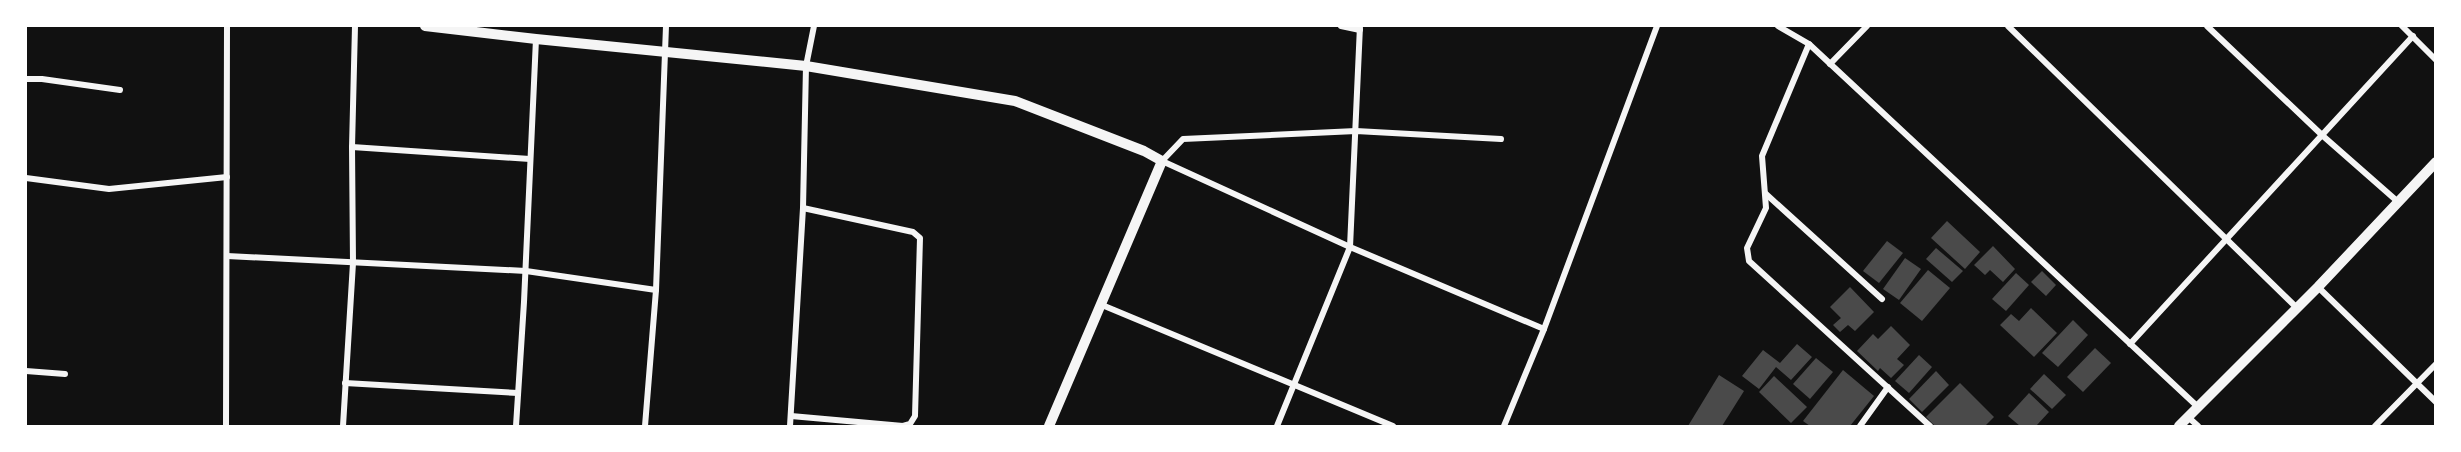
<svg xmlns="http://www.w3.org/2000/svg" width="2461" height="452" font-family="'PT Sans',sans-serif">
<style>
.building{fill:#4a4a4a}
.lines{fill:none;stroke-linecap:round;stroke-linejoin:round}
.minor{stroke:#f5f5f5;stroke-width:6}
.tertiary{stroke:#f5f5f5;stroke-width:10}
</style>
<rect width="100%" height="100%" fill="#111"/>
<!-- building -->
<g class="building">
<polygon points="1947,221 1980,252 1965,269 1931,238"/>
<polygon points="1887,241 1903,253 1879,283 1863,271"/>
<polygon points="1993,246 2015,269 2003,282 1990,270 1985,275 1974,265"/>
<polygon points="1936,248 1963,271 1952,282 1926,259"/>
<polygon points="1905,258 1921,269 1899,300 1883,289"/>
<polygon points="1928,270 1950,288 1922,321 1900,303"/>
<polygon points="2042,271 2056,285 2046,296 2031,282"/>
<polygon points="2016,273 2029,285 2006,311 1992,299"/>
<polygon points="1850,287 1874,312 1855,331 1848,325 1840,332 1833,325 1841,318 1830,307"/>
<polygon points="2031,308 2057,333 2034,357 2000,325 2011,314 2019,321"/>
<polygon points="2073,320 2088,335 2058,367 2042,353"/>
<polygon points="1891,326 1910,345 1897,359 1904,365 1891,378 1880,368 1878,371 1857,351 1873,334 1878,339"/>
<polygon points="1797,344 1812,357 1791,380 1776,367 1759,389 1742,376 1763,350 1780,363"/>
<polygon points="2095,348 2111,363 2083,392 2067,377"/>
<polygon points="1919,355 1932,367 1909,393 1895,381"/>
<polygon points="1816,358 1833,372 1810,399 1793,384"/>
<polygon points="1843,370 1874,396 1850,426 1810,426 1803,421"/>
<polygon points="1936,371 1949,385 1922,412 1909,399"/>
<polygon points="2044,374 2066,395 2052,409 2030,389"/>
<polygon points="1719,375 1744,391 1722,426 1688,426"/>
<polygon points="1774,376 1807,407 1791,423 1759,392"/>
<polygon points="1960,383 1994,417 1985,426 1935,426 1926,417"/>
<polygon points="2029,393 2049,412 2036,426 2020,426 2008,416"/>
</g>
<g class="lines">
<!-- minor -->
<g class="minor">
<polyline points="1341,26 1360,30"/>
<polyline points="1778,26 1809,44 2198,407"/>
<polyline points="2008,26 2297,308"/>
<polyline points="2207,26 2323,136 2397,201"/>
<polyline points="2402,26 2436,60"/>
<polyline points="1809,44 1762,156 1766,208 1747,248 1749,261 1930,426"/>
<polyline points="1830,64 1867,26"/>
<polyline points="26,79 42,79 120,90"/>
<polyline points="1501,139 1356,131 1183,139 1162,161 1350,247 1544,329"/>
<polyline points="352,147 530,159"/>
<polyline points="26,178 109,189 227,177"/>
<polyline points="1766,194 1882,299"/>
<polyline points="227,256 526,271 656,290"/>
<polyline points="2318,287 2436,402"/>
<polyline points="1102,305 1393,426"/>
<polyline points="2130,344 2413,36"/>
<polyline points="26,371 65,374"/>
<polyline points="345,383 518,393"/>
<polyline points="791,416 903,426 910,424 915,416 920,238 913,232 803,208"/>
<polyline points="2188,417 2198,426"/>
<polyline points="226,426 227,26"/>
<polyline points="343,426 353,263 352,147 355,26"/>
<polyline points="516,426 524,302 536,39"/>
<polyline points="645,426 656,290 666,26"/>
<polyline points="790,426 803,208 806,66 814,26"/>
<polyline points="1277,426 1350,247 1360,26"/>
<polyline points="1504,426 1544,329 1657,26"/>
<polyline points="1860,426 1888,387"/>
<polyline points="2375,426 2436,364"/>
</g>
<!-- tertiary -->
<g class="tertiary">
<polyline points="425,26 536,39 806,66 1015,101 1144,151 1162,161 1049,426"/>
<polyline points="2179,426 2318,287 2436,162"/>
</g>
</g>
<!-- border -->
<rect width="2461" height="452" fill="none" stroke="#ffffff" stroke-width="54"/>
</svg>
